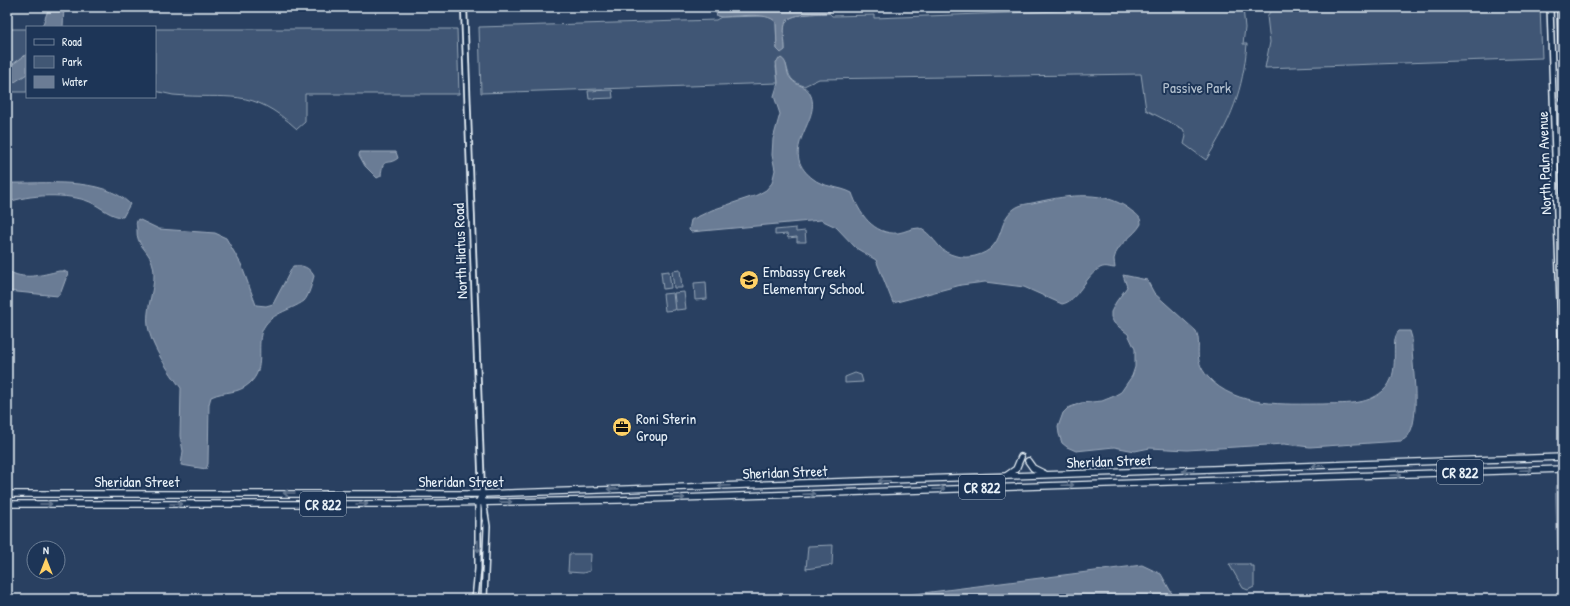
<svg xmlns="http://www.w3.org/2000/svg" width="1570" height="606" font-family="'Patrick Hand',sans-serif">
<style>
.green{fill:#415774;stroke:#94a4b6}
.water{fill:#6b7c95;stroke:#9dabbd}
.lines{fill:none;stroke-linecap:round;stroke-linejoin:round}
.canal{stroke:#6b7c95;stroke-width:4.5}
.tertiary-casing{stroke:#e8f1f8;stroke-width:8}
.secondary-casing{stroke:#e8f1f8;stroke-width:8}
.primary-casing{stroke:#e8f1f8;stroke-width:8}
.tertiary{stroke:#1d3557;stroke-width:4.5}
.secondary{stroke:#1d3557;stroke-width:5}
.primary{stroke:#1d3557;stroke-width:5.5}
.oneway{stroke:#64778f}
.labels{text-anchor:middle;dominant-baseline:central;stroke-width:4;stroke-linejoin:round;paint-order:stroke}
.shield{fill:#1d3557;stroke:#abb9c8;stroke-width:1}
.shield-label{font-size:14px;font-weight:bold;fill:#e8f1f8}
.park-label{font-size:15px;fill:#b6c3d0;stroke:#1d3557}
.street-label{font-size:15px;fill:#e8f1f8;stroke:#1d3557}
.poi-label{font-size:15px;fill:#e8f1f8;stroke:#1d3557;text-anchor:start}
</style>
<rect width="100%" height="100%" fill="#294061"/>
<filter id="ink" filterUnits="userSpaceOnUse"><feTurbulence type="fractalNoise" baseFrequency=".025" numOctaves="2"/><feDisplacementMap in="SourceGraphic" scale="8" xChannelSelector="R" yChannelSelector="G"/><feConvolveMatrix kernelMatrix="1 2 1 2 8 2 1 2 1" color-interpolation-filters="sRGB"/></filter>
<g filter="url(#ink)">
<!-- green -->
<g class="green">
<path d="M1167 7H1243L1245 28 1243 44H1247C1243 91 1231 120 1206 160L1184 144 1186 136 1183 129 1146 110 1141 74 819 79 804 86C791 82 789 77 786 64L778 59 776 67 778 83 481 93 479 27 716 20 721 17 765 16H769L776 22 777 49 785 50C785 42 783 32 785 24 788 12 819 14 829 13L832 16 874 15V18Z"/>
<polygon points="1274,7 1540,7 1542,58 1265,68 1270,42 1267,16"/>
<rect x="7" y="29" width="20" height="63"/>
<path d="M155 29H457L459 94H305V122L297 129C250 86 230 100 173 95 167 94 161 92 155 91Z"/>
<polygon points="612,90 613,98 589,99 588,91"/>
<polygon points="796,228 796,232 805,231 806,242 797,242 797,237 788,238 787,234 775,235 775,230"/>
<polygon points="680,270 682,288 674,288 672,271"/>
<polygon points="669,271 671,288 663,289 661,272"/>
<polygon points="706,282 707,299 695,300 694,283"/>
<polygon points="684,292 686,309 676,310 674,293"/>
<polygon points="673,293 675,310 665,311 663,294"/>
<polygon points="855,373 861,375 863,382 845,383 845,377"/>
<polygon points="833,545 832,565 806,569 808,546"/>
<polygon points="569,554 591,554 590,571 583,573 568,572"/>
<polygon points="1229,564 1250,564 1250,566 1254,566 1254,587 1248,590 1243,588"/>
</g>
<!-- water -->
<g class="water">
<polygon points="49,7 64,7 63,27 42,27"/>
<path d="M714 7H833L829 13C819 14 788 12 785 24 783 32 785 42 785 50L781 53 777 49 776 22C766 11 735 17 721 17L717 16Z"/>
<polygon points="27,54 27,74 7,87 7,66 13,64"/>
<path d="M781 58C789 62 785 73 791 79 798 88 806 83 811 96 821 122 777 150 812 178 824 188 839 186 852 193 859 213 873 235 898 233 905 232 911 228 919 228 928 232 932 238 939 246 947 256 964 259 975 256 1007 248 996 221 1014 209 1020 204 1029 204 1037 202 1069 195 1106 189 1133 212 1138 215 1141 218 1141 224 1134 237 1117 243 1114 259 1114 262 1115 265 1115 268 1110 268 1106 265 1100 268 1086 275 1077 302 1062 304L1024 287 985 282 961 285 893 303 876 260 856 248 836 227 821 220 691 232 689 230 691 220 712 210 757 195 766 190 772 183 775 170 772 155 773 139 780 114 774 96 778 83 776 62Z"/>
<path d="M360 152H396L398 158C387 167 383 155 381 176L377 178 365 166 359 155Z"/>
<path d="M7 183C43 184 102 176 130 204L123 217C111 217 101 207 90 202 69 193 27 194 7 203Z"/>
<path d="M138 219 159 229 215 233 226 238 241 264 256 305 266 306 273 304 293 266C303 265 309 267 314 276 312 283 309 296 304 301 290 311 269 313 262 331 256 348 266 368 250 383 237 395 226 390 211 397L209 404 208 464 206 469 181 465 183 451 180 436 181 388C169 372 151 346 148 326 145 304 159 284 152 262 148 250 136 245 137 230 137 225 135 224 138 219Z"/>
<path d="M7 270C23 281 41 275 59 271H64L68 273 61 292 58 296 7 291Z"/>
<path d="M1123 275 1147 280 1154 293 1196 331C1203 346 1191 358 1208 377 1236 408 1285 404 1323 404 1344 403 1366 406 1383 391 1403 373 1388 341 1399 331H1410L1412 338C1410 360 1426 432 1401 441L1310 447 1284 444 1187 450 1150 448 1135 451 1114 447 1076 451 1067 447 1062 443 1059 434 1058 427 1063 413 1068 408 1081 403 1102 401 1112 397 1121 392 1132 376 1135 367V349L1128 334 1114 323 1111 317V312L1116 302 1127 287Z"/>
<polygon points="1142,565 1161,574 1175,599 876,599"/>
</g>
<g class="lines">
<!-- canal -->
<polyline class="canal" points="1557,487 1561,599"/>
<defs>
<polyline id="tertiary" points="464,7 482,494"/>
<g id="secondary">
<polyline points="1550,7 1563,391"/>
<polyline points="1560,7 1563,99"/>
<polyline points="482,494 487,526 484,599"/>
<polyline points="475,599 478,569 478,503 482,494"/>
</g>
<g id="primary">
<polyline points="1028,461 1033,468 1045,474"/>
<polyline points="1006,476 1016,469 1021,457"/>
<polyline points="7,494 482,494 1563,457"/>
<polyline points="7,504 394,504 618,500 1563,469"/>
</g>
</defs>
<!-- tertiary casing -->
<use href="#tertiary" class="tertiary-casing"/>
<!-- secondary casing -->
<use href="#secondary" class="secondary-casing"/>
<!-- primary casing -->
<use href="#primary" class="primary-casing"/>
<!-- tertiary -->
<use href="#tertiary" class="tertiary"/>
<!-- secondary -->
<use href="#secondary" class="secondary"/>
<!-- primary -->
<use href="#primary" class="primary"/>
</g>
<!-- one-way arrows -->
<defs><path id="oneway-shaft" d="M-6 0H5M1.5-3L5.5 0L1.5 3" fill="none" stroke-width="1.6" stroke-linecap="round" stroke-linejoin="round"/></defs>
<g class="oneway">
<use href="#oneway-shaft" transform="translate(1318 466) rotate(178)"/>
<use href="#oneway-shaft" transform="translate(1526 470) rotate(-2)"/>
<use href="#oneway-shaft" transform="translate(1188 471) rotate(178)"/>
<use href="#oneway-shaft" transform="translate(1396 475) rotate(-2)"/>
<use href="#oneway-shaft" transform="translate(884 481) rotate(178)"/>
<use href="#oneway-shaft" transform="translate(1068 485) rotate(-2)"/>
<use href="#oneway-shaft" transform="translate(724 486) rotate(178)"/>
<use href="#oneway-shaft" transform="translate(613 489) rotate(178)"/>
<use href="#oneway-shaft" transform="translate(939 489) rotate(-2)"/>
<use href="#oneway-shaft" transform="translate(289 493) rotate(180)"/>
<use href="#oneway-shaft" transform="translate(809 494) rotate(-2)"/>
<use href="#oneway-shaft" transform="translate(679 498) rotate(-2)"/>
<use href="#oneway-shaft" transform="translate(506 502) rotate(-1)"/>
<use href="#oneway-shaft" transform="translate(46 504)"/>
<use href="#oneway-shaft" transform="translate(176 504)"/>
<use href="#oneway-shaft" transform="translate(362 504)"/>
<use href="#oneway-shaft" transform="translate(478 546) rotate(89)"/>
</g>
</g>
<!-- icons -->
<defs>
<symbol id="school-disc" viewBox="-11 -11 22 22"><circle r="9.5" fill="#ffd166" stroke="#1d3557"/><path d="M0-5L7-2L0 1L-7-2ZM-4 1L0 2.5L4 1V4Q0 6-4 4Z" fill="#111"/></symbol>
<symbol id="office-disc" viewBox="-11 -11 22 22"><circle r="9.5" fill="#ffd166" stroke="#1d3557"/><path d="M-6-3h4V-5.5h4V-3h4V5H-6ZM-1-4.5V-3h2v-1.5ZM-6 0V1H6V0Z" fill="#111"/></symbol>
</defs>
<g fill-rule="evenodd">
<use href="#school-disc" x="738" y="269" width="22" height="22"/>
<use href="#office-disc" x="611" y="416" width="22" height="22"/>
</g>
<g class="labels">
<!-- shield labels -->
<g class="shield">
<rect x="1437" y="460" width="46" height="24" rx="3"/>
<rect x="959" y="475" width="46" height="24" rx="3"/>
<rect x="300" y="492" width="46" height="24" rx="3"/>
</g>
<g class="shield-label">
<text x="1460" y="472">CR 822</text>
<text x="982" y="487">CR 822</text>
<text x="323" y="504">CR 822</text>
</g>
<!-- park labels -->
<g class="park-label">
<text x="1197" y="87">Passive Park</text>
</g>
<!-- street labels -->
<g class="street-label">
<text transform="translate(1544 163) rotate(-92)">North Palm Avenue</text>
<text transform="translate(460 251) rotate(-92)">North Hiatus Road</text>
<text transform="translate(1109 461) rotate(-2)">Sheridan Street</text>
<text transform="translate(785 472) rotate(-2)">Sheridan Street</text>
<text x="137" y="481">Sheridan Street</text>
<text x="461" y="481">Sheridan Street</text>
</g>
<!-- poi labels -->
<g class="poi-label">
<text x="763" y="271">Embassy Creek<tspan x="763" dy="17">Elementary School</tspan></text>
<text x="636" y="418">Roni Sterin<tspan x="636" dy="17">Group</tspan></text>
</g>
</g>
<!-- margin -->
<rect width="1570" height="606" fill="none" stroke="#1d3557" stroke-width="24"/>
<rect x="12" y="12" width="1546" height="582" fill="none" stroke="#e8f1f8" stroke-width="1.5" filter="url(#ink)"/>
<!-- legend -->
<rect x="26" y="26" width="130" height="72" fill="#1d3557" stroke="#6e8097"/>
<rect x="34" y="39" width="20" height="6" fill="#1d3557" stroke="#6e8097"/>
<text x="62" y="46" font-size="12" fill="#e8f1f8">Road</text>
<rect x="34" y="56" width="20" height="12" fill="#415774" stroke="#6e8097"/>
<text x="62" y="66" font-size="12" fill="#e8f1f8">Park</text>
<rect x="34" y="76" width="20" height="12" fill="#6b7c95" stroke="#6e8097"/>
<text x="62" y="86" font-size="12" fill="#e8f1f8">Water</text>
<!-- north arrow -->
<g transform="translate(46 560)"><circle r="19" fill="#1d3557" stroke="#6e8097"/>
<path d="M0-3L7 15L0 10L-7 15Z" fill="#ffd166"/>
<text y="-6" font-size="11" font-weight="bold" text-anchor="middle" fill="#e8f1f8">N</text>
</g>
</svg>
